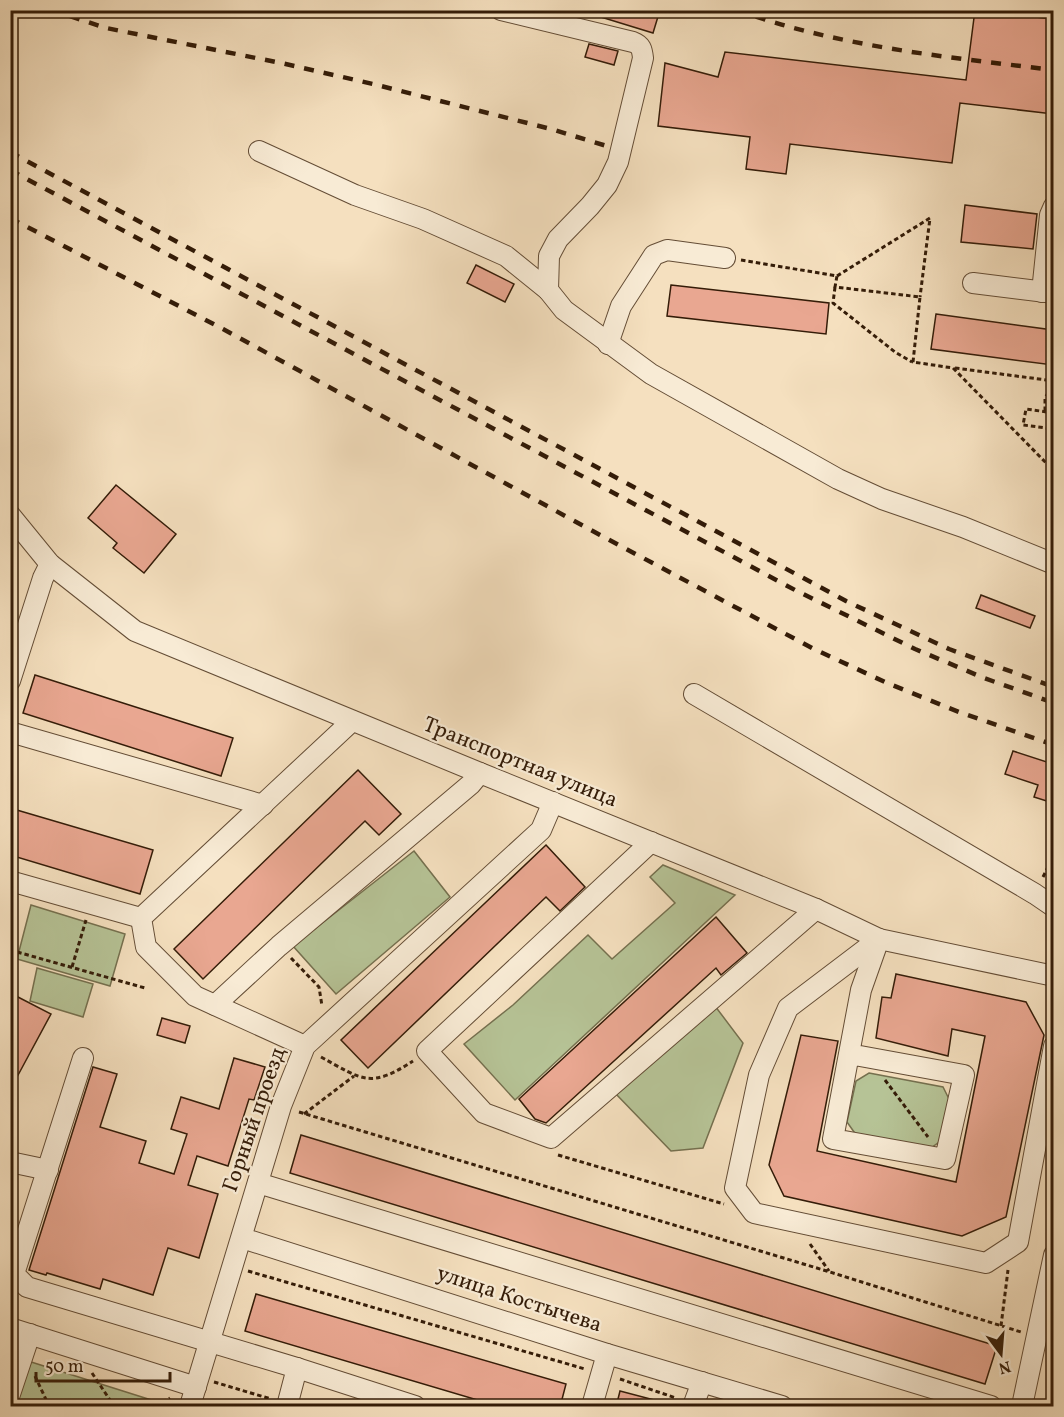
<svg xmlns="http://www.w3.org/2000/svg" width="1064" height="1417" font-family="Vollkorn,serif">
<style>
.green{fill:#b6c396;stroke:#75704f;stroke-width:1.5}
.building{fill:#e9a791;stroke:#341c08;stroke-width:1.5}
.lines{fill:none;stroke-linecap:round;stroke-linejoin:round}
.minor-casing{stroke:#644d36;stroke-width:22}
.path{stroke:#341c08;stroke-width:3;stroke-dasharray:4.5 3;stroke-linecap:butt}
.minor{stroke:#f8ebd5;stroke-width:20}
.rail{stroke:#341c08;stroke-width:4.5;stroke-dasharray:10 10;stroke-linecap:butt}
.labels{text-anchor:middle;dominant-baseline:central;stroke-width:4.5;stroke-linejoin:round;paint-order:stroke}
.street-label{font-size:22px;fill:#341c08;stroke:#f8ebd5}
</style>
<rect width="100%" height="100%" fill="#f5e0bf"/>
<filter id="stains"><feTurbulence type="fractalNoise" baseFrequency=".00333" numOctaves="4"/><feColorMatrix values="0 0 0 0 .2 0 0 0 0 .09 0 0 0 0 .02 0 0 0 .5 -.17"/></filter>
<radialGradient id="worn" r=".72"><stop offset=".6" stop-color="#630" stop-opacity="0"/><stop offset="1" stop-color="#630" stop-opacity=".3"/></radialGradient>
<!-- green -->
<g class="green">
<polygon points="414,851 450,897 336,994 293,946"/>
<polygon points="663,865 735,895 515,1100 464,1044 513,1005 588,935 612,959 675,903 650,877"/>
<polygon points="31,905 125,934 110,986 17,959"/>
<polygon points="37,968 93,984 83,1017 30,1001"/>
<polygon points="715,1006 743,1043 703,1148 671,1151 616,1094"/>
<polygon points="869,1073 943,1087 949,1099 942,1140 928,1150 859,1139 847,1122 856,1081"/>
<polygon points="28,1361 164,1404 163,1406 15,1406"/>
</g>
<!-- building -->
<g class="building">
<polygon points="592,10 660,10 653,33 591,14"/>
<polygon points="975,10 1053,19 1053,114 960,103 952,163 790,144 786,174 746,169 750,137 658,126 665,63 718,77 725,52 966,80"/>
<polygon points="589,44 618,51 614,65 585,57"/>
<polygon points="965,205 1037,214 1033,249 961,242"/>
<polygon points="476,265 514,284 505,302 467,283"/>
<polygon points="671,285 829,303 826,334 667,316"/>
<polygon points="936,314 1053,330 1053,365 931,349"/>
<polygon points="116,485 176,534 144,573 113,548 117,543 88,518"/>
<polygon points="981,595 1035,616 1030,628 976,608"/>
<polygon points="35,675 233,738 221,776 23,713"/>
<polygon points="1013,751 1053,764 1053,803 1034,797 1038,785 1005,774"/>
<polygon points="358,770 401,814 379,835 365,821 203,979 174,949"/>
<polygon points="10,808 153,850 140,894 10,855"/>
<polygon points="546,845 585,887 560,911 546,897 368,1068 341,1040"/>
<polygon points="716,917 747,953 721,975 716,968 546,1123 535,1119 519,1099"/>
<polygon points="896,974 1026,1002 1044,1035 1006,1217 962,1236 784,1196 769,1165 801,1035 838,1041 817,1151 956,1182 985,1036 952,1029 948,1056 876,1038 882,997 891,998"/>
<polygon points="16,996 51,1014 10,1090 10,1007"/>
<polygon points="162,1018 190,1026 185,1043 157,1035"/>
<polygon points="234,1058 265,1067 254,1100 249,1099 228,1166 197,1156 188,1185 218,1194 199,1258 168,1248 153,1295 103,1279 100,1289 47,1273 46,1275 29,1270 93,1067 117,1074 100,1127 146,1141 139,1163 174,1174 187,1134 171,1129 181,1097 219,1109"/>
<polygon points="301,1135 997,1346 985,1384 290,1173"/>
<polygon points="256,1294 566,1384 560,1407 501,1407 245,1331"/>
<polygon points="620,1391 662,1402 661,1407 616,1407"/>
</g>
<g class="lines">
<defs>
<g id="minor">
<path d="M501 10 633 42C641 45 642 49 643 58L618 162 607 185 590 206 558 239 549 256 548 290 564 310 651 374 838 479 882 499 963 527 1054 564"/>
<polyline points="259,151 355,195 423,219 506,256 548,290"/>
<polyline points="973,283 1054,293"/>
<polyline points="1042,292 1050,215 1054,206"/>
<polyline points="608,344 621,306 654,255 667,250 725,258"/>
<polyline points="10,515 50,564 135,631 480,773 816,909 879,939 1054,976"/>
<polyline points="10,681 43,578 50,564"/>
<polyline points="694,694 1035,894 1054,907"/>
<polyline points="10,732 263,805"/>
<polyline points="651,842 427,1051 484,1113 551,1138 816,909"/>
<polyline points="10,881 141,918"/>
<polyline points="879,939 788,1008 759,1075 735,1188 754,1213 986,1263 1018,1242 1054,1046"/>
<polyline points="215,1005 279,946 471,784 480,773"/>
<polyline points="305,1046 195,996 146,947 141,918 352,721"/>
<polyline points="849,1054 964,1075 945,1159 833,1139 861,990 879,939"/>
<polyline points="83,1058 14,1274 27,1287 297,1368 415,1406"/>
<polyline points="10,1162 48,1170"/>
<polyline points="258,1183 991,1406"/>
<polyline points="242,1238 607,1354 782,1406"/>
<polyline points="10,1328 196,1387"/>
<polyline points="10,1394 30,1334"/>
<polyline points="190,1406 281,1106 305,1046 541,830 553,802"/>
<polyline points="287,1406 297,1368"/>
<polyline points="592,1406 607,1354"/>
<polyline points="693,1406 702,1382"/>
<polyline points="1022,1406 1054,1255"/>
</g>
</defs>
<!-- minor casing -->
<use href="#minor" class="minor-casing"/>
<!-- path -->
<g class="path">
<polyline points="741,260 837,276 835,287 920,297 913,362 953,368 1054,471"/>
<polyline points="837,276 930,218 920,297"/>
<polyline points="835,287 833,303 895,352 912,362"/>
<polyline points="955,368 1054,381"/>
<polyline points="1045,411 1045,398 1054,383"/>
<polyline points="1054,413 1026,409 1023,425 1054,429"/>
<polyline points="1053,470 1054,457"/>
<polyline points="1043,877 1054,855"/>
<polyline points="10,950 145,988"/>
<polyline points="291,958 319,987 322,1006"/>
<polyline points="72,967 86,920"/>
<path d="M321 1057C363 1080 370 1089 413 1061"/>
<polyline points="885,1080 928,1137"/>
<polyline points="299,1112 830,1272 1021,1332"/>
<polyline points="304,1114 354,1076"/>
<polyline points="558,1155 724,1204"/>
<polyline points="810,1244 829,1271"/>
<polyline points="248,1271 585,1369"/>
<polyline points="10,1299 17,1310"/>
<polyline points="1001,1326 1008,1270"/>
<polyline points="92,1373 114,1406"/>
<polyline points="35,1376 49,1406"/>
<polyline points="620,1379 676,1398"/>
<polyline points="214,1382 271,1399"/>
<polyline points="156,1406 170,1398"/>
</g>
<!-- minor -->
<use href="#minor" class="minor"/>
<!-- rail -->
<g class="rail">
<polyline points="51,10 106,28 281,63 373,84 551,129 610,147"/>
<path d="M737 10C838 47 947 57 1054 70"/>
<polyline points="10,152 846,601 949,649 1054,687"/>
<polyline points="10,170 795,590 915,649 984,678 1054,703"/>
<polyline points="10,218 223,329 600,535 812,648 887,683 959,712 1054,745"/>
</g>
</g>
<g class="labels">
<!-- street labels -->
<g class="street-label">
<text transform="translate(520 763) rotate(22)">Транспортная улица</text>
<text transform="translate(255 1120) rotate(-71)">Горный проезд</text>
<text transform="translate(519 1300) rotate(18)">улица Костычева</text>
</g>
</g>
<!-- margin -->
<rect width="1064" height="1417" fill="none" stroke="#f5e0bf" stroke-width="36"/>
<rect x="12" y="12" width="1040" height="1393" fill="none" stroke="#341c08" stroke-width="3"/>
<rect x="18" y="18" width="1028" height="1381" fill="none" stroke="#341c08" stroke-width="1.5"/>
<!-- north arrow -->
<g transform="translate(1001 1354) rotate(164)" stroke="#f8ebd5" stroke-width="4.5" paint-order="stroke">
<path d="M0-4.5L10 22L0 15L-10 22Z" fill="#341c08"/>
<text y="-9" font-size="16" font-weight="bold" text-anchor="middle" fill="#341c08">N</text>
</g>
<!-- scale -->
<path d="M36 1372v9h134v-9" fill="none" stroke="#341c08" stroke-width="3"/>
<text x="45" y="1372" font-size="18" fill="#341c08" stroke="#f8ebd5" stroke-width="4.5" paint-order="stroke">50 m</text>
<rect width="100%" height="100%" filter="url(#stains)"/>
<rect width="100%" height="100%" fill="url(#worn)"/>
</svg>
